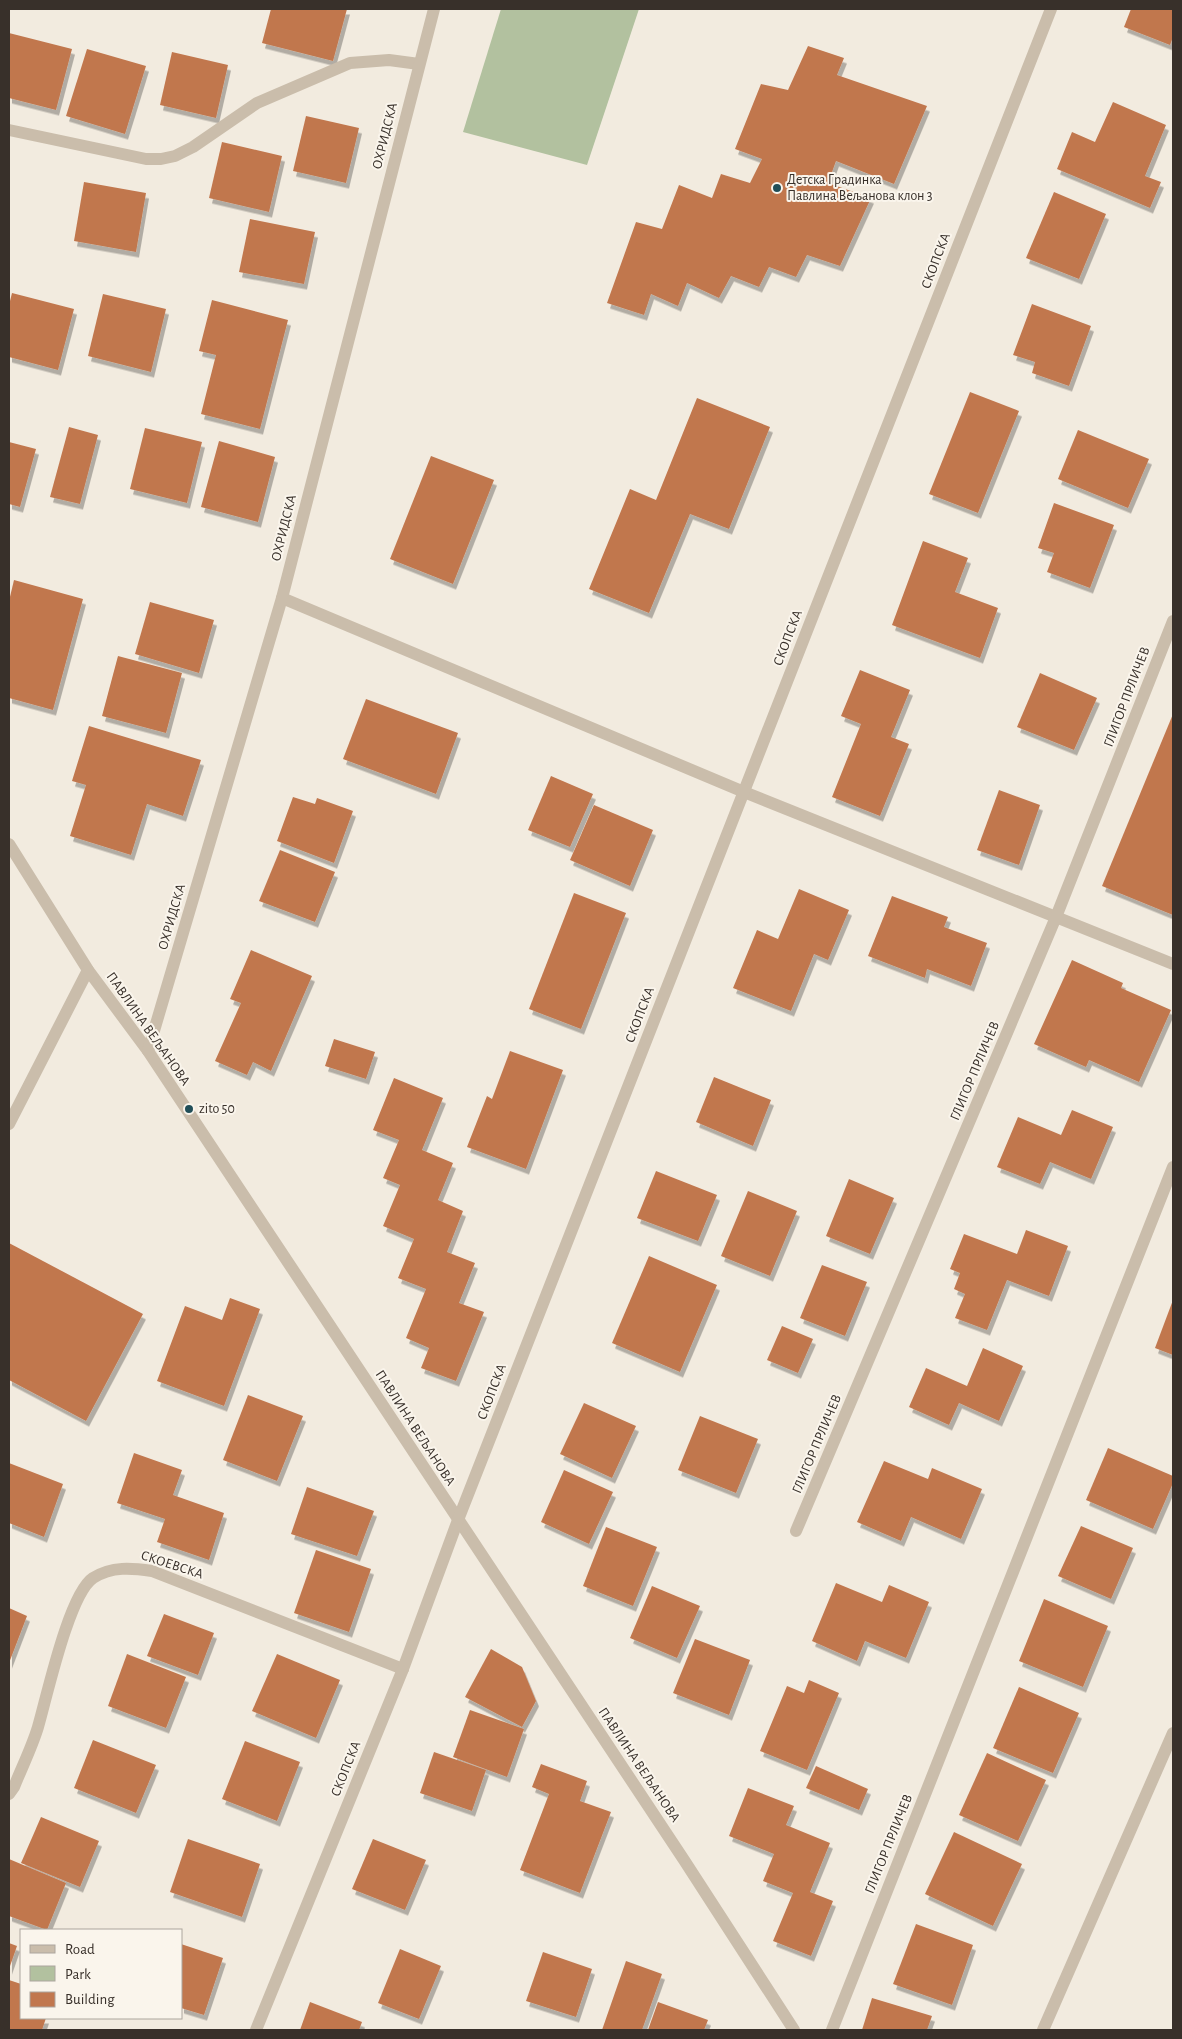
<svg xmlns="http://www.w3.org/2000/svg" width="1182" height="2039" font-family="'Alegreya Sans',sans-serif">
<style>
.green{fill:#b2c19f}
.building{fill:#c1774e;filter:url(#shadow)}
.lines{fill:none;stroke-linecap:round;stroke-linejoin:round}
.minor{stroke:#cabdab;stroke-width:12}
.poi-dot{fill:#214e58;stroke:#faf5ec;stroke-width:2}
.labels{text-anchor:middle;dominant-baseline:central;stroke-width:4;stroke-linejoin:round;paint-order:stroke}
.street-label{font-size:14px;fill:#38302a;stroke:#faf5ec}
.poi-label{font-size:14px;fill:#38302a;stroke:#faf5ec;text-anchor:start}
</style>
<defs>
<filter id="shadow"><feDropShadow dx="3" dy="5.5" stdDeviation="0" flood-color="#0004"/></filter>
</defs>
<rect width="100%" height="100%" fill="#f2ebdf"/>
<!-- green -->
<polygon class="green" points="501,9 639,9 587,165 463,132"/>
<!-- building -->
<g class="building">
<polygon points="271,9 347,9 333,61 262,43"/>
<polygon points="1131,9 1173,9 1173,37 1170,45 1124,27"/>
<polygon points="9,33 72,49 56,110 9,98"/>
<polygon points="808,46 844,58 837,75 927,106 894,184 836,161 828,183 871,198 840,266 807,255 796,277 769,267 759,287 731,276 719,298 687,283 678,306 651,294 644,315 607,303 636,222 662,229 679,185 712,198 721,174 750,183 762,159 735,149 761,84 788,90"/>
<polygon points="87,49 146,66 125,134 66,116"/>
<polygon points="172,52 228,65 216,118 160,105"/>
<polygon points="1113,102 1166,125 1145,176 1161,182 1150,208 1057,169 1072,132 1095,142"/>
<polygon points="306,116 359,128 346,183 293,171"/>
<polygon points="222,142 282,156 269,212 209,198"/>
<polygon points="84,182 146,193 136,252 74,241"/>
<polygon points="1054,192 1106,214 1079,279 1026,258"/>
<polygon points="250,219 315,232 304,284 239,272"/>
<polygon points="12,293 74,309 58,370 9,357 9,305"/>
<polygon points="103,294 166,309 151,372 88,356"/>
<polygon points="212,300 288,320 260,429 201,414 216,355 199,351"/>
<polygon points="1032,304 1091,326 1069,386 1032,373 1035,362 1013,355"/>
<polygon points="970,392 1019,411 978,513 929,494"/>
<polygon points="697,398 770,427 729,529 690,514 649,613 589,589 630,489 656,500"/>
<polygon points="69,427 98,435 80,504 50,497"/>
<polygon points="145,428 202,442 187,503 130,489"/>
<polygon points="1078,430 1149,459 1128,508 1058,479"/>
<polygon points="219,441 275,457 258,522 201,507"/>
<polygon points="9,442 36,449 20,507 9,504"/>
<polygon points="431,456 494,480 453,584 390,559"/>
<polygon points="1054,503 1114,525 1090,588 1047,572 1054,553 1038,548"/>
<polygon points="923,541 968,558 955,592 998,608 980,658 892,625"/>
<polygon points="14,580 83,599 53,710 9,698 9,601"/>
<polygon points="150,602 214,620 199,673 135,654"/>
<polygon points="118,656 182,673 166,733 102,716"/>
<polygon points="860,670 910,690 891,737 909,744 880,816 832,797 861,724 841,716"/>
<polygon points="1040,673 1097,698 1074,750 1017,727"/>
<polygon points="366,699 458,733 436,794 343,759"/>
<polygon points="1173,714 1173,915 1102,886"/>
<polygon points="89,726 201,760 183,816 147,804 131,855 70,836 86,785 72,781"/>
<polygon points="551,776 593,794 570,847 528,830"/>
<polygon points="999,790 1040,805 1019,865 977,850"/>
<polygon points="293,797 315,804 317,798 353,811 334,863 277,841"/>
<polygon points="594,805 653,830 630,886 570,860"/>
<polygon points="280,850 335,872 315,922 259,901"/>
<polygon points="799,889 849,910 828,960 814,954 791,1011 733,988 757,930 778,939"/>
<polygon points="574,893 626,913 581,1029 529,1009"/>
<polygon points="892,896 948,917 944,927 987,943 971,986 927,969 925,978 868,956"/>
<polygon points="251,950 312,976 271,1071 253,1062 247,1075 215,1061 241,1003 230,999"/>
<polygon points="1072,960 1123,983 1121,988 1171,1010 1139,1082 1089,1060 1086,1067 1034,1044"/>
<polygon points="334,1039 375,1052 366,1079 325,1066"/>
<polygon points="510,1051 563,1070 526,1169 467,1147 487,1096 492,1099"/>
<polygon points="714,1077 771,1100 753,1146 696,1122"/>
<polygon points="394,1078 443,1098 422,1150 453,1163 438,1200 463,1211 447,1252 475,1263 459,1303 484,1312 456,1381 421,1368 429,1348 406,1338 426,1289 398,1278 414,1239 383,1226 400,1185 383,1178 399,1140 373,1130"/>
<polygon points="1072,1110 1113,1127 1091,1179 1050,1162 1040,1184 997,1167 1018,1117 1061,1135"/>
<polygon points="656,1171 717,1195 698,1241 637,1218"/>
<polygon points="849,1179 894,1198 870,1254 826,1236"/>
<polygon points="748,1191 797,1211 770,1276 721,1256"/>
<polygon points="1026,1230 1068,1246 1049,1296 1007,1280 987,1330 955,1318 965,1294 954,1289 960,1273 950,1269 964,1234 1017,1254"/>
<polygon points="9,1243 143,1314 86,1421 9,1380"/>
<polygon points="649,1256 717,1285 680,1372 612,1343"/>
<polygon points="822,1265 867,1282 845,1336 800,1318"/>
<polygon points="230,1298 260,1309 224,1406 157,1381 185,1306 222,1320"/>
<polygon points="1173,1300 1173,1355 1155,1348"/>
<polygon points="782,1326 813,1339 798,1373 767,1360"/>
<polygon points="983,1348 1023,1366 999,1421 959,1403 949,1425 909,1407 926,1368 967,1386"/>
<polygon points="248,1395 303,1416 277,1481 223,1460"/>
<polygon points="584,1403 636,1426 612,1478 560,1454"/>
<polygon points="700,1416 758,1439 736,1493 678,1470"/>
<polygon points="1108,1448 1173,1476 1173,1483 1153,1529 1086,1500"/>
<polygon points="134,1453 182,1470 173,1495 224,1513 209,1560 157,1542 165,1519 117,1503"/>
<polygon points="884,1461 928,1479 932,1468 982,1489 961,1539 911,1517 901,1541 857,1522"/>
<polygon points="9,1463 63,1484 44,1537 9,1523"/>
<polygon points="564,1470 613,1492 589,1544 541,1522"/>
<polygon points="307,1487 374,1511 357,1556 291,1534"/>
<polygon points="1081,1526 1133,1548 1111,1599 1058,1576"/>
<polygon points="606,1527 657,1547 633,1606 583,1586"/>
<polygon points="316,1550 371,1569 349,1632 294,1613"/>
<polygon points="836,1583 882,1602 889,1585 929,1602 906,1658 865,1641 857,1661 812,1641"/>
<polygon points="652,1586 700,1606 677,1658 630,1638"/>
<polygon points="1044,1599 1108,1626 1083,1687 1019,1661"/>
<polygon points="9,1608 27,1616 9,1663"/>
<polygon points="164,1614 214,1633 198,1675 147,1656"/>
<polygon points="695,1639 750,1660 729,1715 673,1693"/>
<polygon points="491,1649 522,1667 536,1701 522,1727 465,1697"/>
<polygon points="127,1654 186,1677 166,1728 108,1706"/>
<polygon points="277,1654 340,1680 316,1738 252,1711"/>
<polygon points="809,1680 839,1693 807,1770 760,1751 787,1686 804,1693"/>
<polygon points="1019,1687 1079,1713 1053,1773 993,1748"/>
<polygon points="470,1710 524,1729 507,1777 453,1757"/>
<polygon points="93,1740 156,1765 136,1813 74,1788"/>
<polygon points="245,1741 300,1762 277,1821 222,1799"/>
<polygon points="434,1752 486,1770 472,1811 420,1793"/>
<polygon points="987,1753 1046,1780 1018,1841 959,1815"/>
<polygon points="541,1764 587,1781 580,1801 611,1812 580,1893 520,1870 549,1794 532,1787"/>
<polygon points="816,1766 868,1789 859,1810 806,1788"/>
<polygon points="748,1788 794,1806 786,1825 830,1843 810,1892 833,1901 811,1956 773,1941 793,1893 763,1881 774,1854 729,1836"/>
<polygon points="41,1817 99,1841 80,1887 21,1863"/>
<polygon points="954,1832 1022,1864 993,1926 925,1894"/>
<polygon points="188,1839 260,1864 242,1917 170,1892"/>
<polygon points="373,1839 426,1860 405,1910 352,1889"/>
<polygon points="9,1859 66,1883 47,1930 9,1916"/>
<polygon points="916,1924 973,1945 952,2005 893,1984"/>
<polygon points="9,1943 17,1946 9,1969"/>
<polygon points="181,1944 223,1958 204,2015 181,2008"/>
<polygon points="400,1949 441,1966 419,2019 378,2003"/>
<polygon points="543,1952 592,1969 576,2017 526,2001"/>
<polygon points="626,1961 662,1974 642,2030 602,2030"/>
<polygon points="9,1980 21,1984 21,2018 46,2018 42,2030 9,2030"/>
<polygon points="872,1998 932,2016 927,2030 862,2030"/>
<polygon points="310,2002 362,2022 359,2030 300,2030"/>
<polygon points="658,2002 708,2020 704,2030 648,2030"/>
</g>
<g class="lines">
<!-- minor -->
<g class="minor">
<polyline points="9,130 146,159 161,159 175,156 193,147 257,103 350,63 389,60 419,64"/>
<polyline points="282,598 744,792 1173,964"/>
<polyline points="9,844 88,970 148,1051 684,1860 794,2030"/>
<polyline points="148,1051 282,598 434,9"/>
<polyline points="9,1124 88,970"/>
<polyline points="796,1531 1056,917 1173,621"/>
<path d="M9 1794 14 1787C22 1767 32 1747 38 1727 47 1696 69 1594 93 1578 112 1566 132 1568 152 1571L403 1669"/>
<polyline points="256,2030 403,1669 458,1520 1051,9"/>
<polyline points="832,2030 1173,1167"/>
<polyline points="1043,2030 1173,1733"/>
</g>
</g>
<!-- markers -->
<g class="poi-dot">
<circle cx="777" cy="188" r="5"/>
<circle cx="189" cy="1109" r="5"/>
</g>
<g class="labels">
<!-- street labels -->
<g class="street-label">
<text transform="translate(385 136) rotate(-76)">ОХРИДСКА</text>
<text transform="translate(936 261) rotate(-69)">СКОПСКА</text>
<text transform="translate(284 528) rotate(-76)">ОХРИДСКА</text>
<text transform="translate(788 638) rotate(-69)">СКОПСКА</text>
<text transform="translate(1127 697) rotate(-69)">ГЛИГОР ПРЛИЧЕВ</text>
<text transform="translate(172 917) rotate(-74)">ОХРИДСКА</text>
<text transform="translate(640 1015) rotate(-69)">СКОПСКА</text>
<text transform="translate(148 1029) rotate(55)">ПАВЛИНА ВЕЉАНОВА</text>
<text transform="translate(975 1071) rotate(-67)">ГЛИГОР ПРЛИЧЕВ</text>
<text transform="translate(492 1392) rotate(-69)">СКОПСКА</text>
<text transform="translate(415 1428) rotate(57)">ПАВЛИНА ВЕЉАНОВА</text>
<text transform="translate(817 1444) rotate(-67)">ГЛИГОР ПРЛИЧЕВ</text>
<text transform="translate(172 1565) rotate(18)">СКОЕВСКА</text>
<text transform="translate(639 1765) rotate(56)">ПАВЛИНА ВЕЉАНОВА</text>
<text transform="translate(346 1769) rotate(-68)">СКОПСКА</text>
<text transform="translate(889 1844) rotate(-68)">ГЛИГОР ПРЛИЧЕВ</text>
</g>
<!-- poi labels -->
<g class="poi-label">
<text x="787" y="180">Детска Градинка<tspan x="787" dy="16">Павлина Вељанова клон 3</tspan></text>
<text x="199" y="1109">zito 50</text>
</g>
</g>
<!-- border -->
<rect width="1182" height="2039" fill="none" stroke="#38302a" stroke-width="20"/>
<!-- legend -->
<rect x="20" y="1929" width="162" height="90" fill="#faf5ec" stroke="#aca69e"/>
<rect x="30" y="1945" width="25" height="8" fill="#cabdab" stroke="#aca69e"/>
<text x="65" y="1954" font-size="15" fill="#38302a">Road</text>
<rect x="30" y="1966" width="25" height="15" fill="#b2c19f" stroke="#aca69e"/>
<text x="65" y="1979" font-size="15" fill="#38302a">Park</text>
<rect x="30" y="1992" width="25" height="15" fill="#c1774e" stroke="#aca69e"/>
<text x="65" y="2004" font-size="15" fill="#38302a">Building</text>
</svg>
